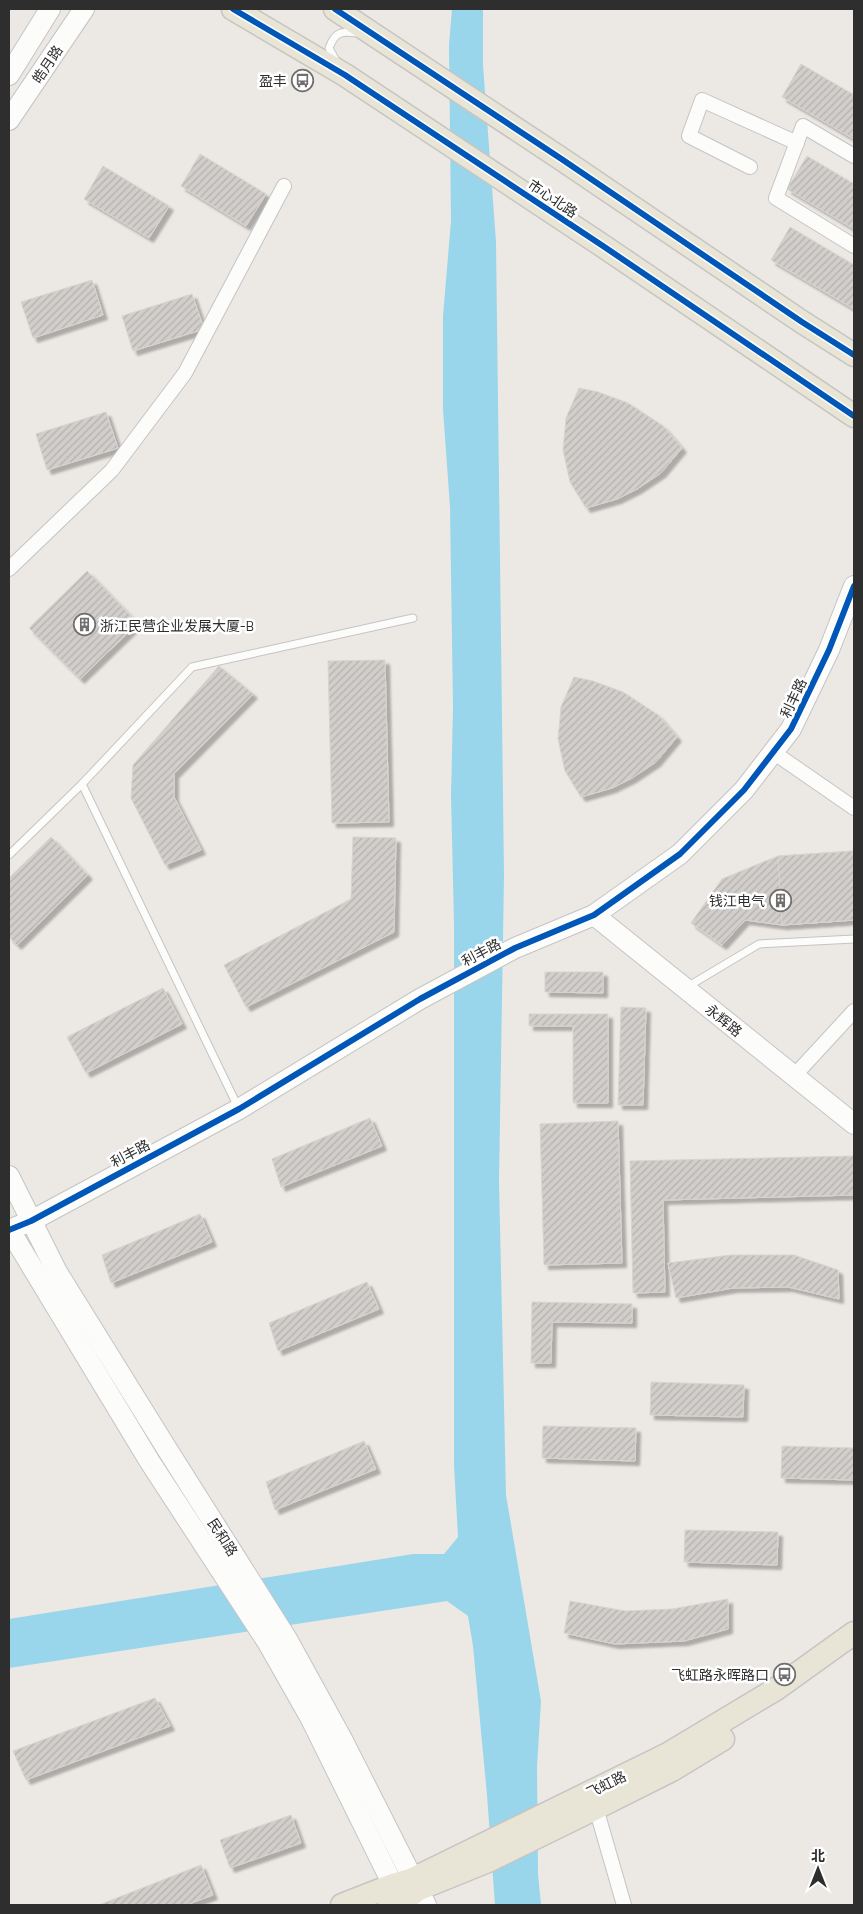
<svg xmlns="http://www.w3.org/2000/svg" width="863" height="1914" font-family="Barlow,'Noto Sans SC',sans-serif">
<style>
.water{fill:#99d6ec}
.building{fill:url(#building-hatch);stroke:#d7d4d0;filter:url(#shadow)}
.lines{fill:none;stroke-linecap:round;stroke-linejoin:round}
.lane-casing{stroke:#c5c4c5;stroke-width:9}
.street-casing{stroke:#c5c4c5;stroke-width:16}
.secondary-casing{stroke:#c5c4c5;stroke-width:22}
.primary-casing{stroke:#c6c5c4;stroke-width:25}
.lane{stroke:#fcfcfb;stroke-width:7}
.street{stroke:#fcfcfb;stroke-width:14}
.secondary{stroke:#fcfcfb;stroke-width:20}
.primary{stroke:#e8e4d6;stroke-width:22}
.cycleway-casing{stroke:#fff;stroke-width:9}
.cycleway{stroke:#0057b8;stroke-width:6}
.labels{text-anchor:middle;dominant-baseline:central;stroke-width:5;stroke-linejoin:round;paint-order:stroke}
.street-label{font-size:14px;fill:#2e2e2e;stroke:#fff}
.poi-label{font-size:14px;fill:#2e2e2e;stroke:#fff;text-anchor:end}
</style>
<defs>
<pattern id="building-hatch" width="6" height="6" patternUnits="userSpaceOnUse" patternTransform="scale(1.25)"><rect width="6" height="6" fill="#d1cecb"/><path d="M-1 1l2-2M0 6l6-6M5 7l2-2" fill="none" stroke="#b4b1af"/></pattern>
<filter id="shadow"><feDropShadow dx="4.5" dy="4.5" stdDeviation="1" flood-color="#0004"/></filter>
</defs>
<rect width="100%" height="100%" fill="#ece8e4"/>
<!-- water -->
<polygon class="water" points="452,9 483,9 483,65 496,242 504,876 499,1181 506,1495 541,1701 537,1767 538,1874 541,1905 495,1905 487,1795 473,1646 468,1616 447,1601 9,1668 9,1619 413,1554 444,1554 458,1537 454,1465 454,923 451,796 453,708 450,507 443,409 443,316 451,221 449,45"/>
<!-- building -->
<g class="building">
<polygon points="801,64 854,95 854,139 782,97"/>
<polygon points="200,154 266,194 246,226 181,186"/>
<polygon points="807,156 854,184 854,229 787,189"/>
<polygon points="103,166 169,206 149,238 84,199"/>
<polygon points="790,227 854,265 854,309 771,260"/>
<polygon points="92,280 103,315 33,338 21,302"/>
<polygon points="192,294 204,329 133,351 122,316"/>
<polygon points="579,388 598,392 628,403 663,426 682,448 661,473 637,489 617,499 586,508 570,482 563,450 566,418"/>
<polygon points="106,412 118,448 47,470 36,434"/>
<polygon points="87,571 138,623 80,679 29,628"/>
<polygon points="385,660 389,822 332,823 328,661"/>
<polygon points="219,666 253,694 174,774 174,797 201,850 165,865 131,798 133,765"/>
<polygon points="574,677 593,681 623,692 658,715 677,737 656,762 632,778 612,788 581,797 565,771 558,739 561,707"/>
<polygon points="51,837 88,875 17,945 9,937 9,878"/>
<polygon points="353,837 396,838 394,932 246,1007 224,965 351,899"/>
<polygon points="854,851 854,920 782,925 745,920 722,945 691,923 722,879 778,856"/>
<polygon points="854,851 854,920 782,925 778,856"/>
<polygon points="545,972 603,972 603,993 545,992"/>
<polygon points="163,988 182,1024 86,1073 67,1037"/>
<polygon points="621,1007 646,1008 643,1105 618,1105"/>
<polygon points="529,1014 608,1014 608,1103 573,1103 573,1026 529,1026"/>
<polygon points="370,1118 382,1146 281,1187 272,1159"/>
<polygon points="618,1121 622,1263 544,1265 540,1124"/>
<polygon points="854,1156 854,1195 663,1200 665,1292 633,1293 630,1161"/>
<polygon points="200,1214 212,1242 111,1283 102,1255"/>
<polygon points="731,1255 794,1255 838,1270 839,1299 788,1287 733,1288 676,1298 668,1263"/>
<polygon points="367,1282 379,1309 278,1351 269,1323"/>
<polygon points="532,1302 632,1304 632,1323 552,1322 551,1363 531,1363"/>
<polygon points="651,1382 744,1385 743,1417 650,1415"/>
<polygon points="543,1426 636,1428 635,1461 542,1458"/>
<polygon points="364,1441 376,1469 275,1510 266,1482"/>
<polygon points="782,1446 854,1448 854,1480 781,1478"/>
<polygon points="685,1530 778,1532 777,1565 684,1562"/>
<polygon points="728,1599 728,1629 684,1641 615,1644 564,1633 570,1601 625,1611 672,1609"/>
<polygon points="155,1698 170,1726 26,1780 13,1751"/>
<polygon points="291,1815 301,1843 230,1868 220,1840"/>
<polygon points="201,1865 213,1895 186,1905 99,1905"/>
</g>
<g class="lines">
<defs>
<g id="lane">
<path d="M337 63 329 48C335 32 341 31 357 33"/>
<polyline points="9,855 82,784"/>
<polyline points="687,987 759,944 854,939"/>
<polyline points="238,1107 82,784 192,667 413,618"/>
</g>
<g id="street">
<polyline points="854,156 803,126 776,198 854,246"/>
<polyline points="750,167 689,136 702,100 797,143"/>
<polyline points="9,569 112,470 185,373 284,186"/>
<polyline points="773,752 854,808"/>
<polyline points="794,1076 854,1011"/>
<polyline points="596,1808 624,1905"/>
</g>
<g id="secondary">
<polyline points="9,75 50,9"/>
<polyline points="9,120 84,9"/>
<polyline points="594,915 854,1124"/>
<polyline points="9,1176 57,1272 167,1449 287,1639 342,1739 426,1905"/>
<polyline points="9,1229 150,1462 268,1643 310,1717 393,1885 405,1895"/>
<polyline points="9,1230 31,1221 239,1109 420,999 515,948 594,915 680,854 744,790 791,729 829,650 854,586"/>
</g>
<g id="primary">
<polyline points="233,9 345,75 603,246 854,416"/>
<polyline points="335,9 563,160 802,322 854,355"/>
<polyline points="342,1905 393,1885 413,1879 668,1754 776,1689 854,1633"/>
<polyline points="389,1905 407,1898 419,1889 488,1861 596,1808 672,1770 723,1739"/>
</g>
</defs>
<!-- lane casing -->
<use href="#lane" class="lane-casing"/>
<!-- street casing -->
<use href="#street" class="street-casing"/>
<!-- secondary casing -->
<use href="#secondary" class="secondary-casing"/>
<!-- primary casing -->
<use href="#primary" class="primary-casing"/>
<!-- lane -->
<use href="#lane" class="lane"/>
<!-- street -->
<use href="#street" class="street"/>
<!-- secondary -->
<use href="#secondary" class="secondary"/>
<!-- primary -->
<use href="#primary" class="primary"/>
<defs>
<g id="cycleway">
<polyline points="233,9 345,75 603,246 854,416"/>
<polyline points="335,9 563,160 802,322 854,355"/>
<polyline points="9,1230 31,1221 239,1109 420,999 515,948 594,915 680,854 744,790 791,729 829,650 854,586"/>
</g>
</defs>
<!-- cycleway casing -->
<use href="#cycleway" class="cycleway-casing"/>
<!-- cycleway -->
<use href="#cycleway" class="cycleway"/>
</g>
<!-- icons -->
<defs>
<symbol id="bus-ring" viewBox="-11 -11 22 22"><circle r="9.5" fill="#fff" stroke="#706f6e" stroke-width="1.5"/><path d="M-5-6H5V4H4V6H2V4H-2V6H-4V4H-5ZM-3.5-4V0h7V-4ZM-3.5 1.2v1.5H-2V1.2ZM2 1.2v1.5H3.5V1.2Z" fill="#706f6e"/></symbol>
<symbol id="building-ring" viewBox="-11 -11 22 22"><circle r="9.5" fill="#fff" stroke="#706f6e" stroke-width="1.5"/><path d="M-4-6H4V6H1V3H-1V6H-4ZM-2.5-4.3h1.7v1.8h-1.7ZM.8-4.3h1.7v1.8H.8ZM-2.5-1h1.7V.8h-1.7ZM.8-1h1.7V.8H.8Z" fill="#706f6e"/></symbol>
</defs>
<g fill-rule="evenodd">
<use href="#bus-ring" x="290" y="68" width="25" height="25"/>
<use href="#building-ring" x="72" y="612" width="25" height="25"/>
<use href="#building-ring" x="768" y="888" width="25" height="25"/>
<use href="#bus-ring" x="772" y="1662" width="25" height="25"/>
</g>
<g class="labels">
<!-- street labels -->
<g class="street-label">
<text transform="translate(47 64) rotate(-56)">皓月路</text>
<text transform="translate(553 198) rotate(34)">市心北路</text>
<text transform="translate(793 698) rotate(-65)">利丰路</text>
<text transform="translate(481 952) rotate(-28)">利丰路</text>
<text transform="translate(724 1020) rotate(39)">永辉路</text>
<text transform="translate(130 1153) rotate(-28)">利丰路</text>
<text transform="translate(223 1537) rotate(57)">民和路</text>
<text transform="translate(606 1784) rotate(-26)">飞虹路</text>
</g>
<!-- poi labels -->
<g class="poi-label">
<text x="287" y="80">盈丰</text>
<text x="100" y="625" text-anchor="start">浙江民营企业发展大厦-B</text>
<text x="765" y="900">钱江电气</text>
<text x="769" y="1674">飞虹路永晖路口</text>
</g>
</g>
<!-- border -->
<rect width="863" height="1914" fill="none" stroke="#2e2e2e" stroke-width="20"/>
<!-- north arrow -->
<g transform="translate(818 1869)" stroke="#ffffff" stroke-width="4" paint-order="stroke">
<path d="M0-4L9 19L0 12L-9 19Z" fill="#2e2e2e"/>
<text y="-8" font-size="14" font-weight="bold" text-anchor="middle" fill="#2e2e2e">北</text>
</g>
</svg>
